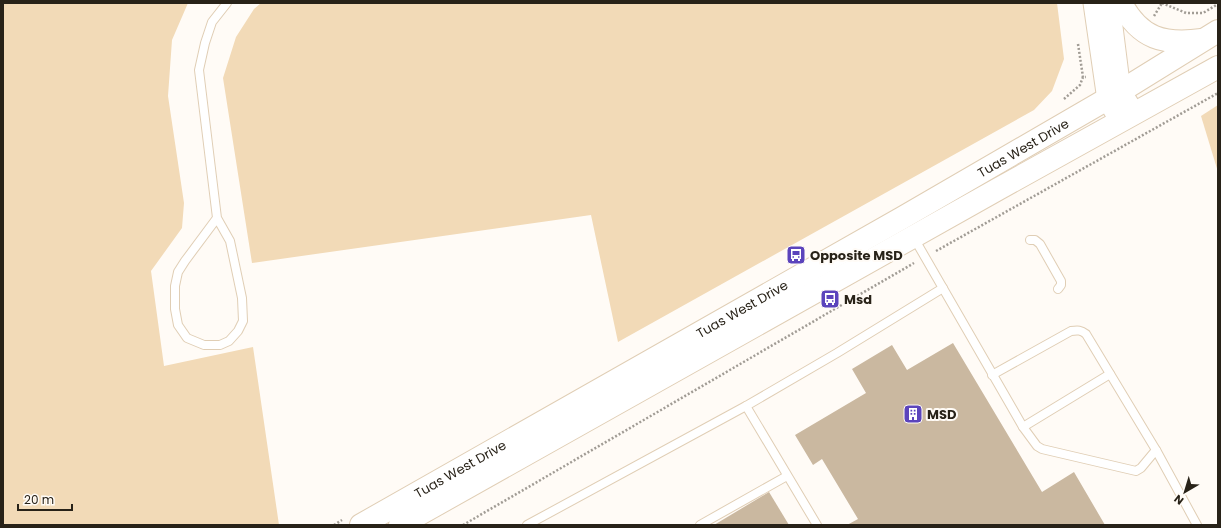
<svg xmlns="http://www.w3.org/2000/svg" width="1221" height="528" font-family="Poppins,sans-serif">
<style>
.green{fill:#f2dab7}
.building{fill:#cab8a0}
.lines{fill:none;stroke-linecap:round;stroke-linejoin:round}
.service-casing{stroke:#e0ceb5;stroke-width:10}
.tertiary-casing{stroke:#e0ceb5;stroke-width:21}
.secondary-casing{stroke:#e0ceb5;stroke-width:24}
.path{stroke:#a19c95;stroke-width:2.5;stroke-dasharray:2 2;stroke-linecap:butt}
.service{stroke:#fff;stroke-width:8}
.tertiary{stroke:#fff;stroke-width:19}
.secondary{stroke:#fff;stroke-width:22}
.labels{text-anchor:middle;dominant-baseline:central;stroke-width:4;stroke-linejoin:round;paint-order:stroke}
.street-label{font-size:13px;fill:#282218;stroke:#fffbf6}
.poi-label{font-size:13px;font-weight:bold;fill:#282218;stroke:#fffbf6;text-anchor:start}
</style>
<rect width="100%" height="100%" fill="#fffbf6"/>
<!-- green -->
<g class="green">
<polygon points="3,3 188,3 172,40 168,96 184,203 182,228 151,271 164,366 253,347 279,525 3,525"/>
<polygon points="261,3 1057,3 1064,59 1052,91 1034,110 618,342 591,215 252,263 223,78 236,37 254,9"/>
<polygon points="1218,105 1218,172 1201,116"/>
</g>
<!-- building -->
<g class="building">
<polygon points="953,343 1042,492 1074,472 1105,525 847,525 858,519 822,459 813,465 795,435 866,393 852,369 892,345 907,370"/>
<polygon points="769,492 789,525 714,525"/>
</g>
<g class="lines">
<defs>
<g id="service">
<polyline points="217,218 185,261 178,272 175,286 175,309 178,325 187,338 204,345 220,345 229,341 238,331 243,321 242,298 230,241 217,218 199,70 205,43 212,22 227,3"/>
<polyline points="914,238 1023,427 1037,446 1042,449 1136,471 1141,468 1156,450"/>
<polyline points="1030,240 1035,240 1040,244 1061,281 1061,285 1058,289"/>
<path d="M992 375 1071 331C1078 330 1081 330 1086 334L1156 450 1197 525"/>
<polyline points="746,406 817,525"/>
<polyline points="1023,427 1110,374"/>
<polyline points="527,525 746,406 837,353 943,288"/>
<polyline points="700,525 787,476"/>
</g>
<g id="tertiary">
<polyline points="1093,3 1107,100 1120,122"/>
<polyline points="1110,3 1121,91 1135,113"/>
</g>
<g id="secondary">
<path d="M1121 3C1140 39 1164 45 1202 40"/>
<path id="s1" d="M361 525 902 218 1121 91 1218 31"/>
<polyline points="400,525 1000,188 1218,67"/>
</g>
</defs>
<!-- service casing -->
<use href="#service" class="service-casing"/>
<!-- tertiary casing -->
<use href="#tertiary" class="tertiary-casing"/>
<!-- secondary casing -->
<use href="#secondary" class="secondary-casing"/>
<!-- path -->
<g class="path">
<polyline points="1162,3 1186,13 1203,13 1218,4"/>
<polyline points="1154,16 1162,3"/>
<polyline points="1078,44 1083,77"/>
<polyline points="1064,99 1080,85 1083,77 1086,77"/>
<polyline points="936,251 1218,93"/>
<polyline points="334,525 342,520"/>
<polyline points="463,525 914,263"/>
</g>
<!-- service -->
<use href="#service" class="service"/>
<!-- tertiary -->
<use href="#tertiary" class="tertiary"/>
<!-- secondary -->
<use href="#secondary" class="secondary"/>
</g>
<!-- icons -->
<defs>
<symbol id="bus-square" viewBox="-11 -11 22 22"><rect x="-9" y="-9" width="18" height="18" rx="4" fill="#5b44bc" stroke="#fffbf6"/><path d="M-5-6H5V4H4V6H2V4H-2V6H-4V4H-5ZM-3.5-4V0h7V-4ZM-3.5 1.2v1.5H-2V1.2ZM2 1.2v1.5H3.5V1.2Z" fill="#fff"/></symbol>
<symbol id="building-square" viewBox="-11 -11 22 22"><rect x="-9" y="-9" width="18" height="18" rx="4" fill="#5b44bc" stroke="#fffbf6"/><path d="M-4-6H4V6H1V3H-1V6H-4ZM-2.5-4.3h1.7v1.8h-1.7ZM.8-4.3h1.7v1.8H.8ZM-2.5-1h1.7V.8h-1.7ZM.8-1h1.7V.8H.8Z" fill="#fff"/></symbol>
</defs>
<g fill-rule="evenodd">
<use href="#bus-square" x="785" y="244" width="22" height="22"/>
<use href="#bus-square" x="819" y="288" width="22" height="22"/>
<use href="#building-square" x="902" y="403" width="22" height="22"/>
</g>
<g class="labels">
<!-- street labels -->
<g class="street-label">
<text stroke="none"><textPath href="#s1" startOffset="762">Tuas West Drive</textPath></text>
<text stroke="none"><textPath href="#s1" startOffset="438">Tuas West Drive</textPath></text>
<text stroke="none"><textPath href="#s1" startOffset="114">Tuas West Drive</textPath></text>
</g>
<!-- poi labels -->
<g class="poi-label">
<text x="810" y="255">Opposite MSD</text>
<text x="844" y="299">Msd</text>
<text x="927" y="414">MSD</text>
</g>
</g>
<!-- border -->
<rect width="1221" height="528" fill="none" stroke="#282218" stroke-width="8"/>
<!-- north arrow -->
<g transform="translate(1185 492) rotate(218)" stroke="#fffbf6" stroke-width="3" paint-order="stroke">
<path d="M0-3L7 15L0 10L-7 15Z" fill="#282218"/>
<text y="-6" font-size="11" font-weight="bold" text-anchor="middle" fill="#282218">N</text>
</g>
<!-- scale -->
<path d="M18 504v6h54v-6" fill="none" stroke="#282218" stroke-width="2"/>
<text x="24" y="504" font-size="12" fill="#282218" stroke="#fffbf6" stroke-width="3" paint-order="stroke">20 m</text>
</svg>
